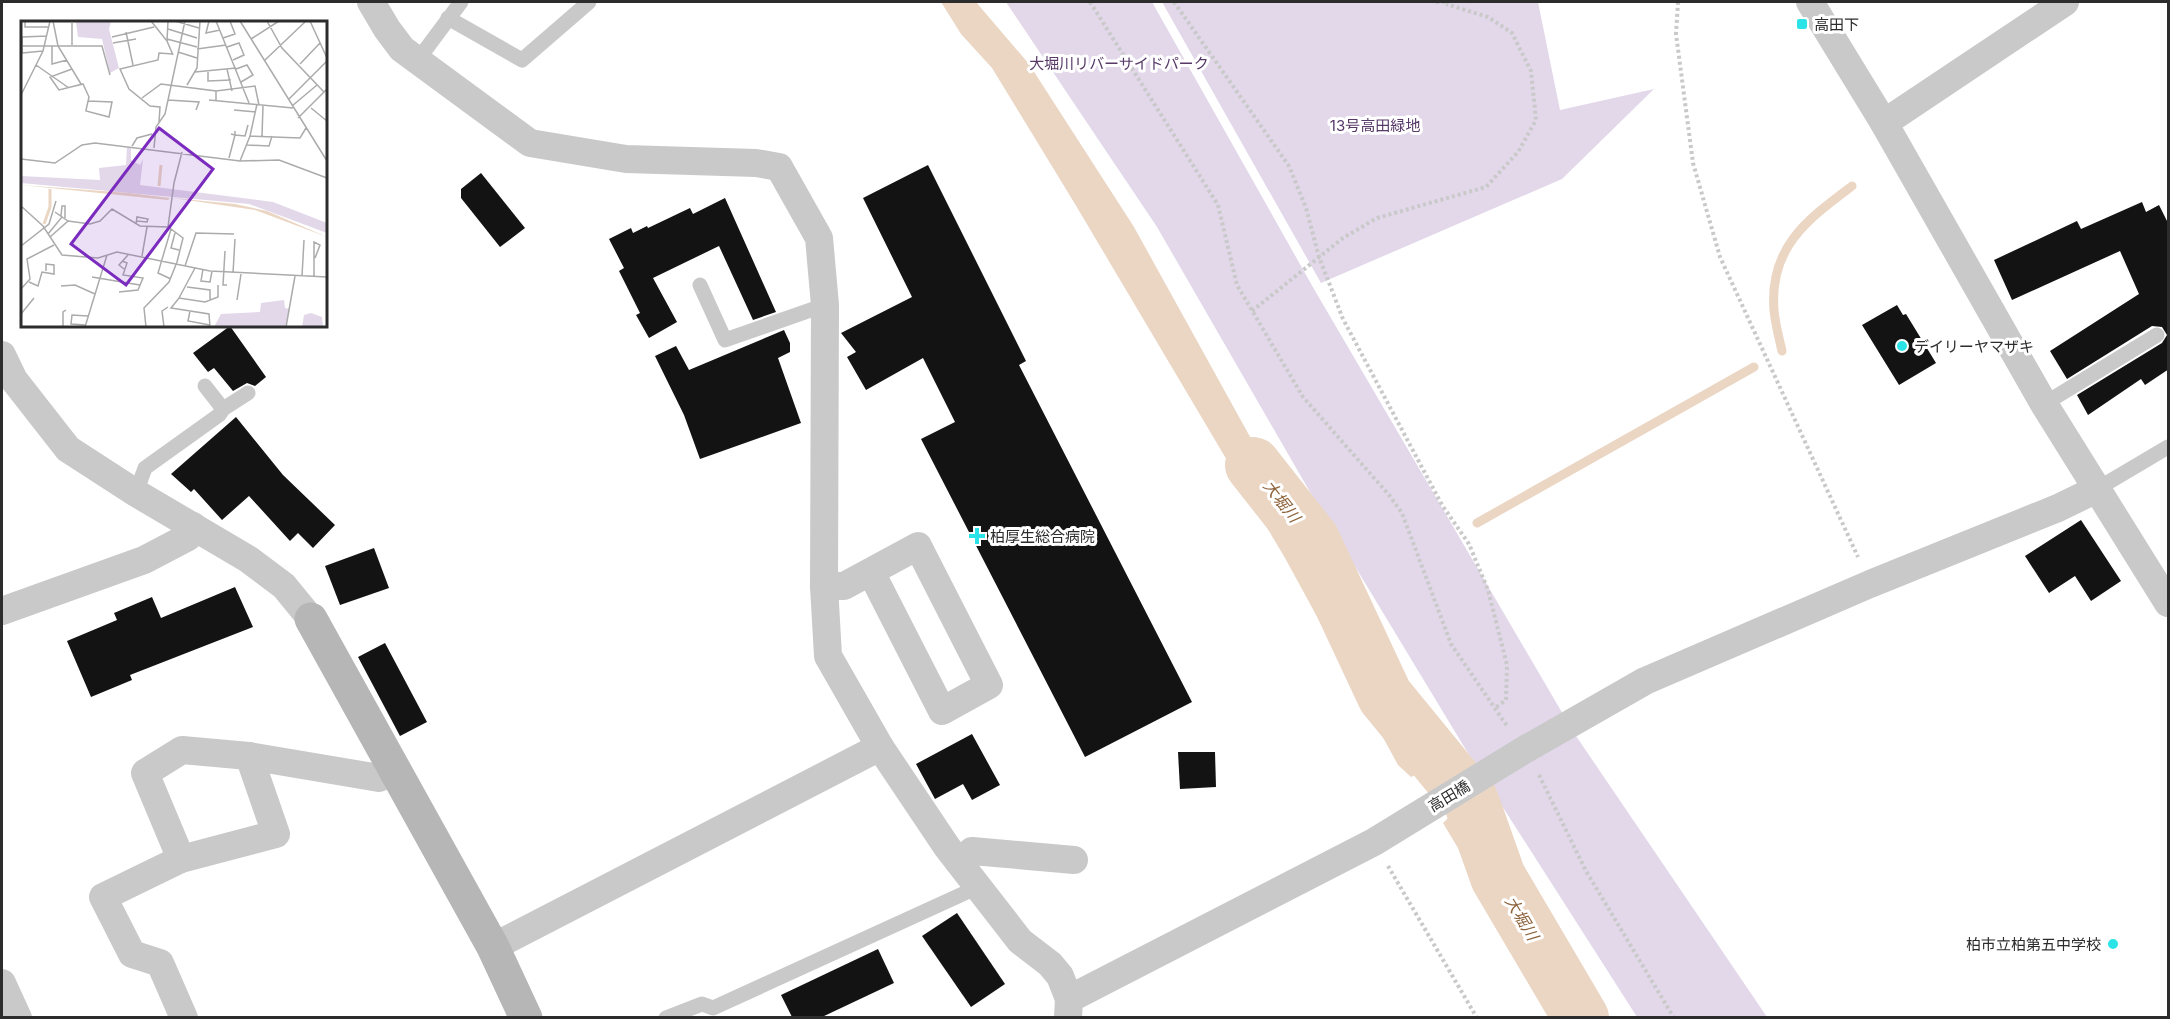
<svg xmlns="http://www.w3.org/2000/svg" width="2170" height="1019" font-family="Inter,'Noto Sans JP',sans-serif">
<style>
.green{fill:#e2d8ea}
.water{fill:#ebd6c4}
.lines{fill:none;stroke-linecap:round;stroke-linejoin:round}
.stream{stroke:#ebd6c4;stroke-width:9}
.river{stroke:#ebd6c4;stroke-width:56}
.building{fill:#131313}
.path{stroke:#c9c9c9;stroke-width:4;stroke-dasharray:3 3;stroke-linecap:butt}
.lane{stroke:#c9c9c9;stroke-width:15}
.street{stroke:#c9c9c9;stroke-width:28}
.secondary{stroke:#b6b6b6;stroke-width:33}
.poi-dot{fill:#2ae3e6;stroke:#fff;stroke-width:2}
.labels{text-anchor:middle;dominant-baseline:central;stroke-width:6;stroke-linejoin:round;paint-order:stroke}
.poi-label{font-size:15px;fill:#2c2c2c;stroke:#fff;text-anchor:start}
.park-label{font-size:15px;fill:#563967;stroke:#fff}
.street-label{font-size:15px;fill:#2c2c2c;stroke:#fff}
.water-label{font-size:16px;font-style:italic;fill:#8d623a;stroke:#fff}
.inset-river{fill:none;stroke:#ebd6c4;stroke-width:3}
.inset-road{fill:none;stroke:#ababab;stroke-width:1.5}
.view{fill:#7b2cbf;fill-opacity:0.15;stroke:#7b2cbf;stroke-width:3}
.inset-edge{fill:none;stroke:#2c2c2c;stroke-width:3}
</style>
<rect width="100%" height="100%" fill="#fff"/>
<!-- green -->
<g class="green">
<polygon points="1006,2 1152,2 1314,289 1574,733 1767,1017 1637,1017 1463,745 1310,492 1157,227"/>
<polygon points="1162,2 1538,2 1560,110 1654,89 1562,179 1321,283"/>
</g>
<!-- water -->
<g class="water">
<polygon points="941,2 976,2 1029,64 1134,227 1373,659 1437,765 1411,777 1398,765 1285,558 1075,204 992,68 961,34"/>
<polygon points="1468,798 1496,862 1598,1017 1559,1017 1443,823"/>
</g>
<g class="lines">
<!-- stream -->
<g class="stream">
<path d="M1782 351C1779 338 1775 323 1774 310 1769 247 1808 219 1852 186"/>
<polyline points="1477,523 1754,367"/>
</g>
<!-- river -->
<polyline class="river" points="1253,465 1312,540 1385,696 1471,801 1498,877 1581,1018"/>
</g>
<!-- building -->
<g class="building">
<polygon points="928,165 1026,361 1019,365 1192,702 1085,757 921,439 955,422 923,358 866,390 847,357 856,352 841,333 912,297 863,198"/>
<polygon points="481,173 525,228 500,247 461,198 461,189"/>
<polygon points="725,198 776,312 753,320 719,246 653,278 677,322 649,338 636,315 640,313 619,271 624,268 609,239 631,228 633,233 647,226 648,228 690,208 693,214"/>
<polygon points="2142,202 2146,212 2159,205 2169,225 2169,369 2145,385 2141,379 2088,415 2077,395 2162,343 2167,335 2162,327 2152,326 2067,379 2050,351 2139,294 2120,251 2012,300 1994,260 2077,221 2081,229"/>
<polygon points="1897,305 1903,315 1906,314 1936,363 1899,385 1862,325"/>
<polygon points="230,326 266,377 255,386 247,383 233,391 214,368 208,372 193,353"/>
<polygon points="784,330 790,343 790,352 778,358 801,423 700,459 684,415 655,356 676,346 689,370"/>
<polygon points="236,417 283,475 335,525 313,548 298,533 290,541 249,496 222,520 194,489 191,492 171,474"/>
<polygon points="2081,520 2121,581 2091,601 2075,576 2049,593 2025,556"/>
<polygon points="374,548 389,588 340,605 325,566"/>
<polygon points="235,587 253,627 130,675 132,680 91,697 67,641 117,620 114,613 152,597 161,618"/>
<polygon points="385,643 427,722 400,736 358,657"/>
<polygon points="972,734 1000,785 972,800 963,784 935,799 916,764"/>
<polygon points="1178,752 1215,752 1216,787 1180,789"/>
<polygon points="957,913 1005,984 971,1007 922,936"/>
<polygon points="878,949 894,983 822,1017 792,1017 781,995"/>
</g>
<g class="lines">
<!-- path -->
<g class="path">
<polyline points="1090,2 1218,205 1237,285 1303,397 1389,495 1402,513 1451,644 1507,726"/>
<polyline points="1174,2 1289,166 1306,208 1319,257 1343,319 1442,505 1469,544 1488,590 1507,665 1506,700 1495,708"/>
<polyline points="1436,2 1449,2"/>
<polyline points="1678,2 1676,34 1693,163 1720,257 1858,557"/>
<polyline points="1252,311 1343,238 1377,218 1486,187 1518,152 1536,120 1531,71 1512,33 1488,17 1446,4"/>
<polyline points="1539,775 1586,871 1674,1018"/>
<polyline points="1388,866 1477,1018"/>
</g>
<!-- lane -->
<g class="lane">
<polyline points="448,18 522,60 589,2"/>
<polyline points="420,61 423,53 461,2"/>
<polyline points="700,285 725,340 825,305"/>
<polyline points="205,386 223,409"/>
<polyline points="2044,404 2157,335"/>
<polyline points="2097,489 2168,447"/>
<polyline points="136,493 145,468 219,415 223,409 248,393"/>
<polyline points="666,1018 702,1004 713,1008 978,887"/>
</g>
<!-- street -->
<g class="street">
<polyline points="371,2 387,29 402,49 530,143 626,159 756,163 779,167 819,238 825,305 824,586 828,656 880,747 947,847 1020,941 1050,964 1060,976 1069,999"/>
<polyline points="1810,2 1884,123 2044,404 2168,603"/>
<polyline points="1884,123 2065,2"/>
<polyline points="2,355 14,380 68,449 136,493 248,559 284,586 311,619"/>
<polyline points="824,586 844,586 918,546 989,685 942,711 871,572"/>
<polyline points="2,611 144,560 188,537 193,526"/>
<polyline points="181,859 145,773 182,750 249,756 379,778 395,769"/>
<polyline points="959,862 972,851 1074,860"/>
<polyline points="493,947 880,747"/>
<polyline points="2,983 18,1018"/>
<polyline points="1068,1017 1069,999 1374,842 1524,750 1645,681 1870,584 2058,508 2097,489"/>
<polyline points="184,1018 160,963 132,954 103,897 181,859 276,834 249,756"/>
</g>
<!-- secondary -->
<polyline class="secondary" points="311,619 493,947 526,1018"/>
</g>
<!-- markers -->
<g class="poi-dot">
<rect x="1796" y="18" width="12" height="12" rx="3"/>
<circle cx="1902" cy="346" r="6"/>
<path d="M974 527h6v6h6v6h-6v6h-6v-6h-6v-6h6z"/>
<circle cx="2113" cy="944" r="6"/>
</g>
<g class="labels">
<!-- poi labels -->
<g class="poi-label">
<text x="1814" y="24">高田下</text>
<text x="1914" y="346">デイリーヤマザキ</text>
<text x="990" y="536">柏厚生総合病院</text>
<text x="2101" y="944" text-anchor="end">柏市立柏第五中学校</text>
</g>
<!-- park labels -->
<g class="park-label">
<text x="1119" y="63">大堀川リバーサイドパーク</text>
<text x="1375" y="125">13号高田緑地</text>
</g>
<!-- street labels -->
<g class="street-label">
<text transform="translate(1449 796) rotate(-31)">高田橋</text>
</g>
<!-- water labels -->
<g class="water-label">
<text transform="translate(1282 501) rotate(52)">大堀川</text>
<text transform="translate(1522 918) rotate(59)">大堀川</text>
</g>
</g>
<!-- overview -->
<g transform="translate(21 21)">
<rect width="306" height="306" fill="#fff"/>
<path d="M90 0 88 8 98 47 89 52 81 18 57 16 55 1ZM106 126 110 127V139L119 144 122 138 119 164 252 181 306 202V212L228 183 0 162V155L79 159 78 147 105 144ZM263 279 264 287 269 288 264 306H193L200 293 239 291 240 282ZM290 292 301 296 302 306H281L283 294Z" fill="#e2d8ea"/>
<path d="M0 164 108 172 149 177 147 179ZM152 177 214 183 246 190 306 216 234 189Z" fill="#ebd6c4"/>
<path class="inset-river" d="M138 165 140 144M23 203 29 186V168"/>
<path class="inset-road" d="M4 0V6H28M32 0 37 25 60 63M130 0 146 20M147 0 146 20 152 34M154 0 178 7M188 0 185 12 199 9M195 0 228 82M219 0 306 140M246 0 261 27 303 71M289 0 306 37M51 2V24M147 8 176 17M105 11 112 44M91 16 133 6M202 17 214 13 209 0M146 18 176 26M230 18 258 0M92 22 115 18M1 25H81L89 54M31 25V43L46 39M206 26 218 22 223 34 212 39M176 28 205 24M157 31 176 37M1 32V16L26 15M1 32 22 30M244 39 285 0M279 43 299 22M15 44 48 67M51 48 29 56 38 69 62 63 68 76 65 89V90L88 96 91 81 67 80M206 48 211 70M215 48 226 44 232 54 220 61M174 51 215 47M187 51V60L210 59M166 64 176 47 179 0M195 70 234 65 238 84M0 74 22 30 29 0M121 77 140 63 195 70V79M268 78 306 40M147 79 178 81 175 89M188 79 272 87M236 83 229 115 279 117 285 107M271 85 296 64M290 87 306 100M213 89 235 91M277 97 306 68M138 101 139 86 129 85 108 68 99 48 137 39 138 32 152 33M214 110V114L224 115 227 104M241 115 242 85M226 124 248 125 251 115M111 125 116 117 131 113M133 127 135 106 144 93 164 0M208 137 214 114 210 113M0 138 34 142 61 124 74 122 219 140 258 139 306 157M219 140 229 115M0 185 22 205 41 234 77 237 96 231 189 250 306 256M40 195 41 185H44V197M47 200 69 203 79 200 91 188 119 205 147 206M115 203 116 196 127 198 126 201 116 200M154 212 150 227 158 229M27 213 41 196 34 191M29 216 47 200 41 196M0 225 28 203 35 180M204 230 202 264H206M121 235 126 206M164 245 175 212 213 213M103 248 98 244 107 234M182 248 180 260 189 261 191 250M212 252 214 218M281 255 283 219M293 255V221L299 224 294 237M71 256 119 264M150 258 137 252 150 208 147 206 153 162 161 131M8 261 17 265 21 251 33 253V244L25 243V250M40 265 54 264 74 273M166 266 189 269V279M0 268 9 258 6 238 33 224M98 271 117 269 122 257 102 254 106 242 101 240M158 277 174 247M216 279 220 253M169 290 167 300 189 304M0 293 13 277M64 304 50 303 51 294 67 295M42 306V291L45 289M64 306 86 234M125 306 123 287 148 261 156 241 162 217 150 208M143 306 141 290 147 286M189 306 188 293 150 287 158 277 184 281 197 276V264M265 306 274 255"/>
<path class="view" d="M138 107 192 148 105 264 50 223Z"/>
<rect width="306" height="306" class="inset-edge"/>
</g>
<!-- border -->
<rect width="2170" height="1019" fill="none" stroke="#2c2c2c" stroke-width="6"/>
</svg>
